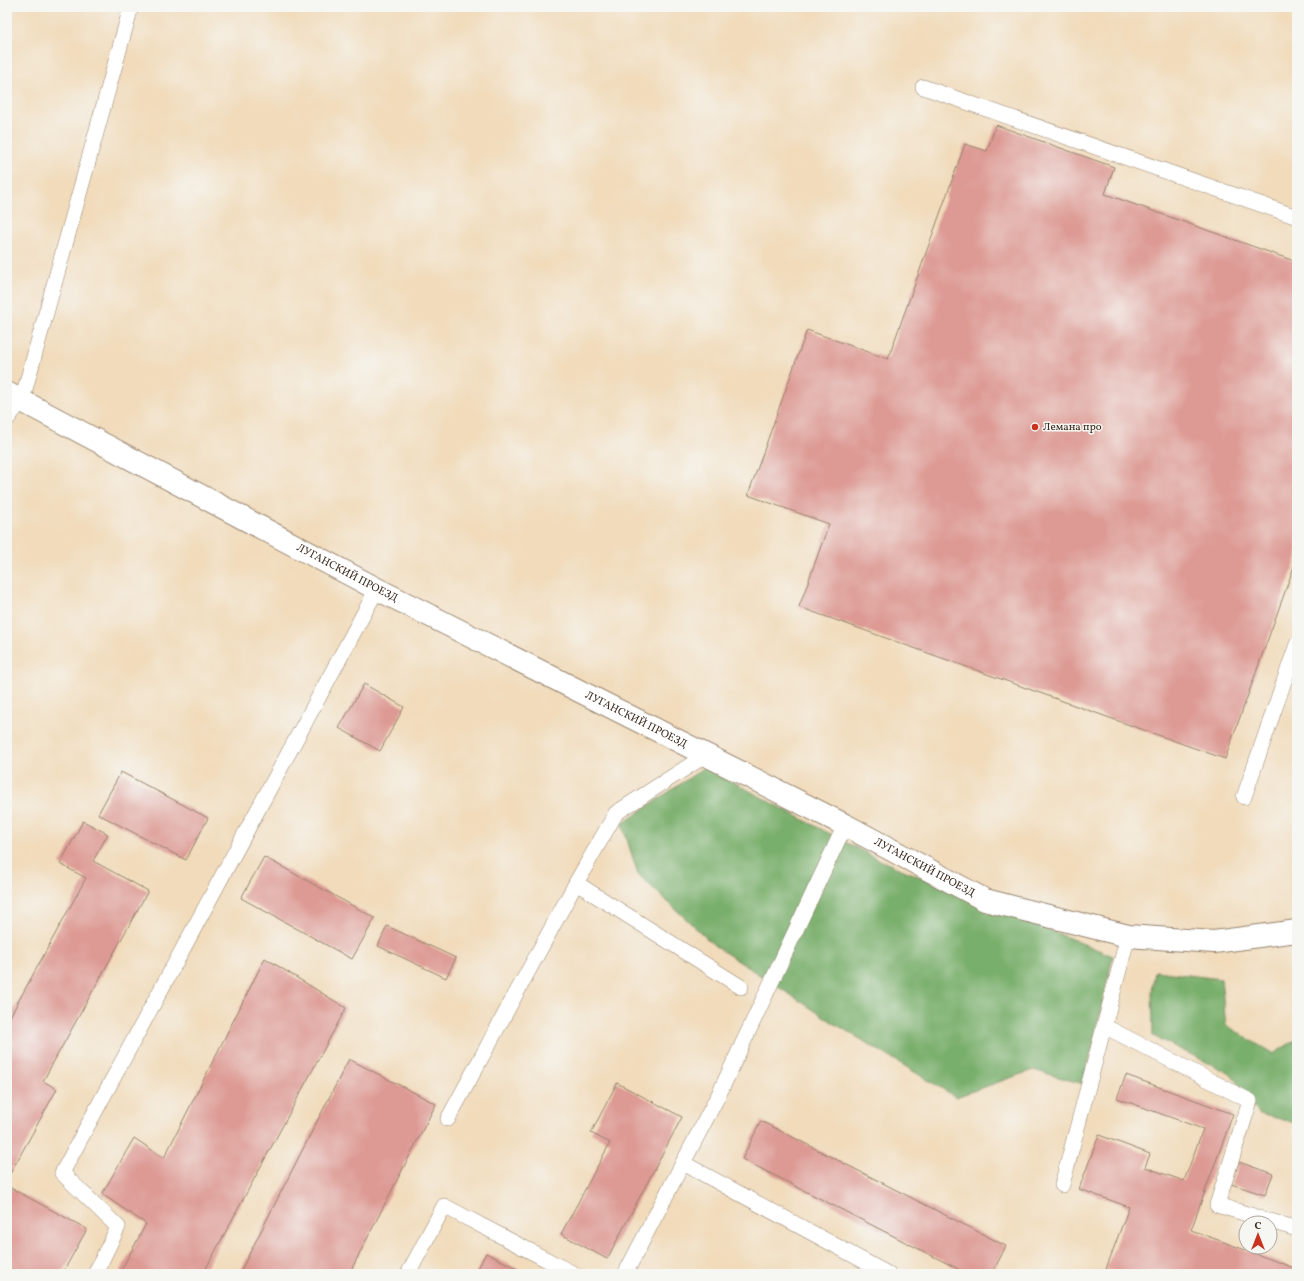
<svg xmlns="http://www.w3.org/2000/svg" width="1304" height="1281" font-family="Vollkorn,serif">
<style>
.forest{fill:#79af6c;stroke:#5a6c45}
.building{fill:#dd9993}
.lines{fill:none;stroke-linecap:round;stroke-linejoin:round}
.service-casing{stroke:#96826c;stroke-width:16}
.minor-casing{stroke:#96826c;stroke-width:24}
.service{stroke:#fff;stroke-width:15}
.minor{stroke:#fff;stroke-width:22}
.poi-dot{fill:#c8321e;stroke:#f6f6f2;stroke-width:1.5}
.labels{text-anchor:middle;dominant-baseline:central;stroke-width:3;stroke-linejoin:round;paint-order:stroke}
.poi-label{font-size:11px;fill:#3b2a1e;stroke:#f6f6f2;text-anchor:start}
.street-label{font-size:11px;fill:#3b2a1e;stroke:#f6f6f2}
</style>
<rect width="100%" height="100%" fill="#f6f6f2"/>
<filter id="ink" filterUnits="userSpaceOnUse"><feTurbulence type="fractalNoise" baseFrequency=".025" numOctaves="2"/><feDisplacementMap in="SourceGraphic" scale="8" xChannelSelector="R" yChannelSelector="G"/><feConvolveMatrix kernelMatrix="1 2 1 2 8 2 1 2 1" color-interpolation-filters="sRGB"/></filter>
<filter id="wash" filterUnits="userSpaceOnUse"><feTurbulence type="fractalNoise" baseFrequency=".012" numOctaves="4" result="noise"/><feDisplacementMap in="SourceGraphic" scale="16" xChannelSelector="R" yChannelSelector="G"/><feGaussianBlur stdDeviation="0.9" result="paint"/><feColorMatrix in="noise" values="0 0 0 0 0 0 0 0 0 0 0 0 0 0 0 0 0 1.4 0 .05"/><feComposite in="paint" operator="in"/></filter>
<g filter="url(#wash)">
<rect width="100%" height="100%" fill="#f1dbbb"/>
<!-- forest -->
<g class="forest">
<polygon points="705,767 879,860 1113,956 1084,1084 1033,1070 956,1097 837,1025 715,946 638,874 622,824"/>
<polygon points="1155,971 1221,979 1226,1025 1273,1054 1297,1039 1297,1123 1259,1114 1231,1074 1153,1036 1152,991"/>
</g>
<g id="blocks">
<!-- building -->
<g class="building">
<polygon points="996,125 1114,167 1105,194 1297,262 1297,558 1225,759 799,607 829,524 748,495 807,330 888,359 965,144 987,151"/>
<polygon points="364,684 404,707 380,751 339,728"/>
<polygon points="121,772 208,818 186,860 98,814"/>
<polygon points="83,821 108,834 93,861 148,891 43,1081 57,1089 7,1179 7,1022 86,878 60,864"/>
<polygon points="264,857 375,918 352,959 241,898"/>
<polygon points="387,926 456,958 446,978 378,946"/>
<polygon points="265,958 346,1008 203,1274 119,1274 146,1224 102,1194 134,1138 164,1158"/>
<polygon points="349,1059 436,1104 349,1274 239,1274"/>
<polygon points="1126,1075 1233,1114 1191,1230 1297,1269 1297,1274 1120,1274 1106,1269 1129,1207 1079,1189 1099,1135 1150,1154 1145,1167 1184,1181 1203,1129 1117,1098"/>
<polygon points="617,1083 682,1117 607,1259 561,1234 610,1143 591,1133"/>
<polygon points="761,1121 1006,1246 992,1274 968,1274 742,1159"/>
<polygon points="1239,1162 1273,1174 1265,1195 1231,1184"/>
<polygon points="7,1186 87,1229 62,1274 19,1274 7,1267"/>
<polygon points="486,1253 528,1274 475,1274"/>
</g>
</g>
</g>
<g filter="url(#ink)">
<use href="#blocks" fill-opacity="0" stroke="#96826c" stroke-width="1"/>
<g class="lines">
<defs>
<g id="service">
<polyline points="923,87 1297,217"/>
<polyline points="7,419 22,400 131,7"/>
<polyline points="1244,797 1297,644"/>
<polyline points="576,883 741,987"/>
<polyline points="1104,1026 1250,1101 1217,1205 1297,1229"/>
<polyline points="448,1119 576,883 616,813 706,755"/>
<polyline points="683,1163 888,1274"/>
<polyline points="1062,1185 1128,936"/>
<polyline points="95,1274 118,1227 62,1173 377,589"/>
<polyline points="408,1274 444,1206 574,1274"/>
<polyline points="625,1274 719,1094 845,825"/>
</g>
<g id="minor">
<path id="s1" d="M7 393 377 589 845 825 985 900 1128 936 1214 942 1297 931"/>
</g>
</defs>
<!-- service casing -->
<use href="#service" class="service-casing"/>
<!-- minor casing -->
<use href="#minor" class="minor-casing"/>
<!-- service -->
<use href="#service" class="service"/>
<!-- minor -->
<use href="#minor" class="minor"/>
</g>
</g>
<!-- markers -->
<circle class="poi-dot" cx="1035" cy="427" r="4"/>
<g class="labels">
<!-- poi labels -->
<g class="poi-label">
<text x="1043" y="427">Лемана про</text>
</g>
<!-- street labels -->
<g class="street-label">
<text stroke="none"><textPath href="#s1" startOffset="385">ЛУГАНСКИЙ ПРОЕЗД</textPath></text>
<text stroke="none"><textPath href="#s1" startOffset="709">ЛУГАНСКИЙ ПРОЕЗД</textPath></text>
<text stroke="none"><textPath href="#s1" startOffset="1033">ЛУГАНСКИЙ ПРОЕЗД</textPath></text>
</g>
</g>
<!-- margin -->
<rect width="1304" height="1281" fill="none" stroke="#f6f6f2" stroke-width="24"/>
<!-- north arrow -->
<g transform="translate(1258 1235)"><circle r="19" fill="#f6f6f2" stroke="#aba49d"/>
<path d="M0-3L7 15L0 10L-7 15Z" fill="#c8321e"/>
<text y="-6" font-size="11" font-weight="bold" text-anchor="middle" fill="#3b2a1e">С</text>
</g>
</svg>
